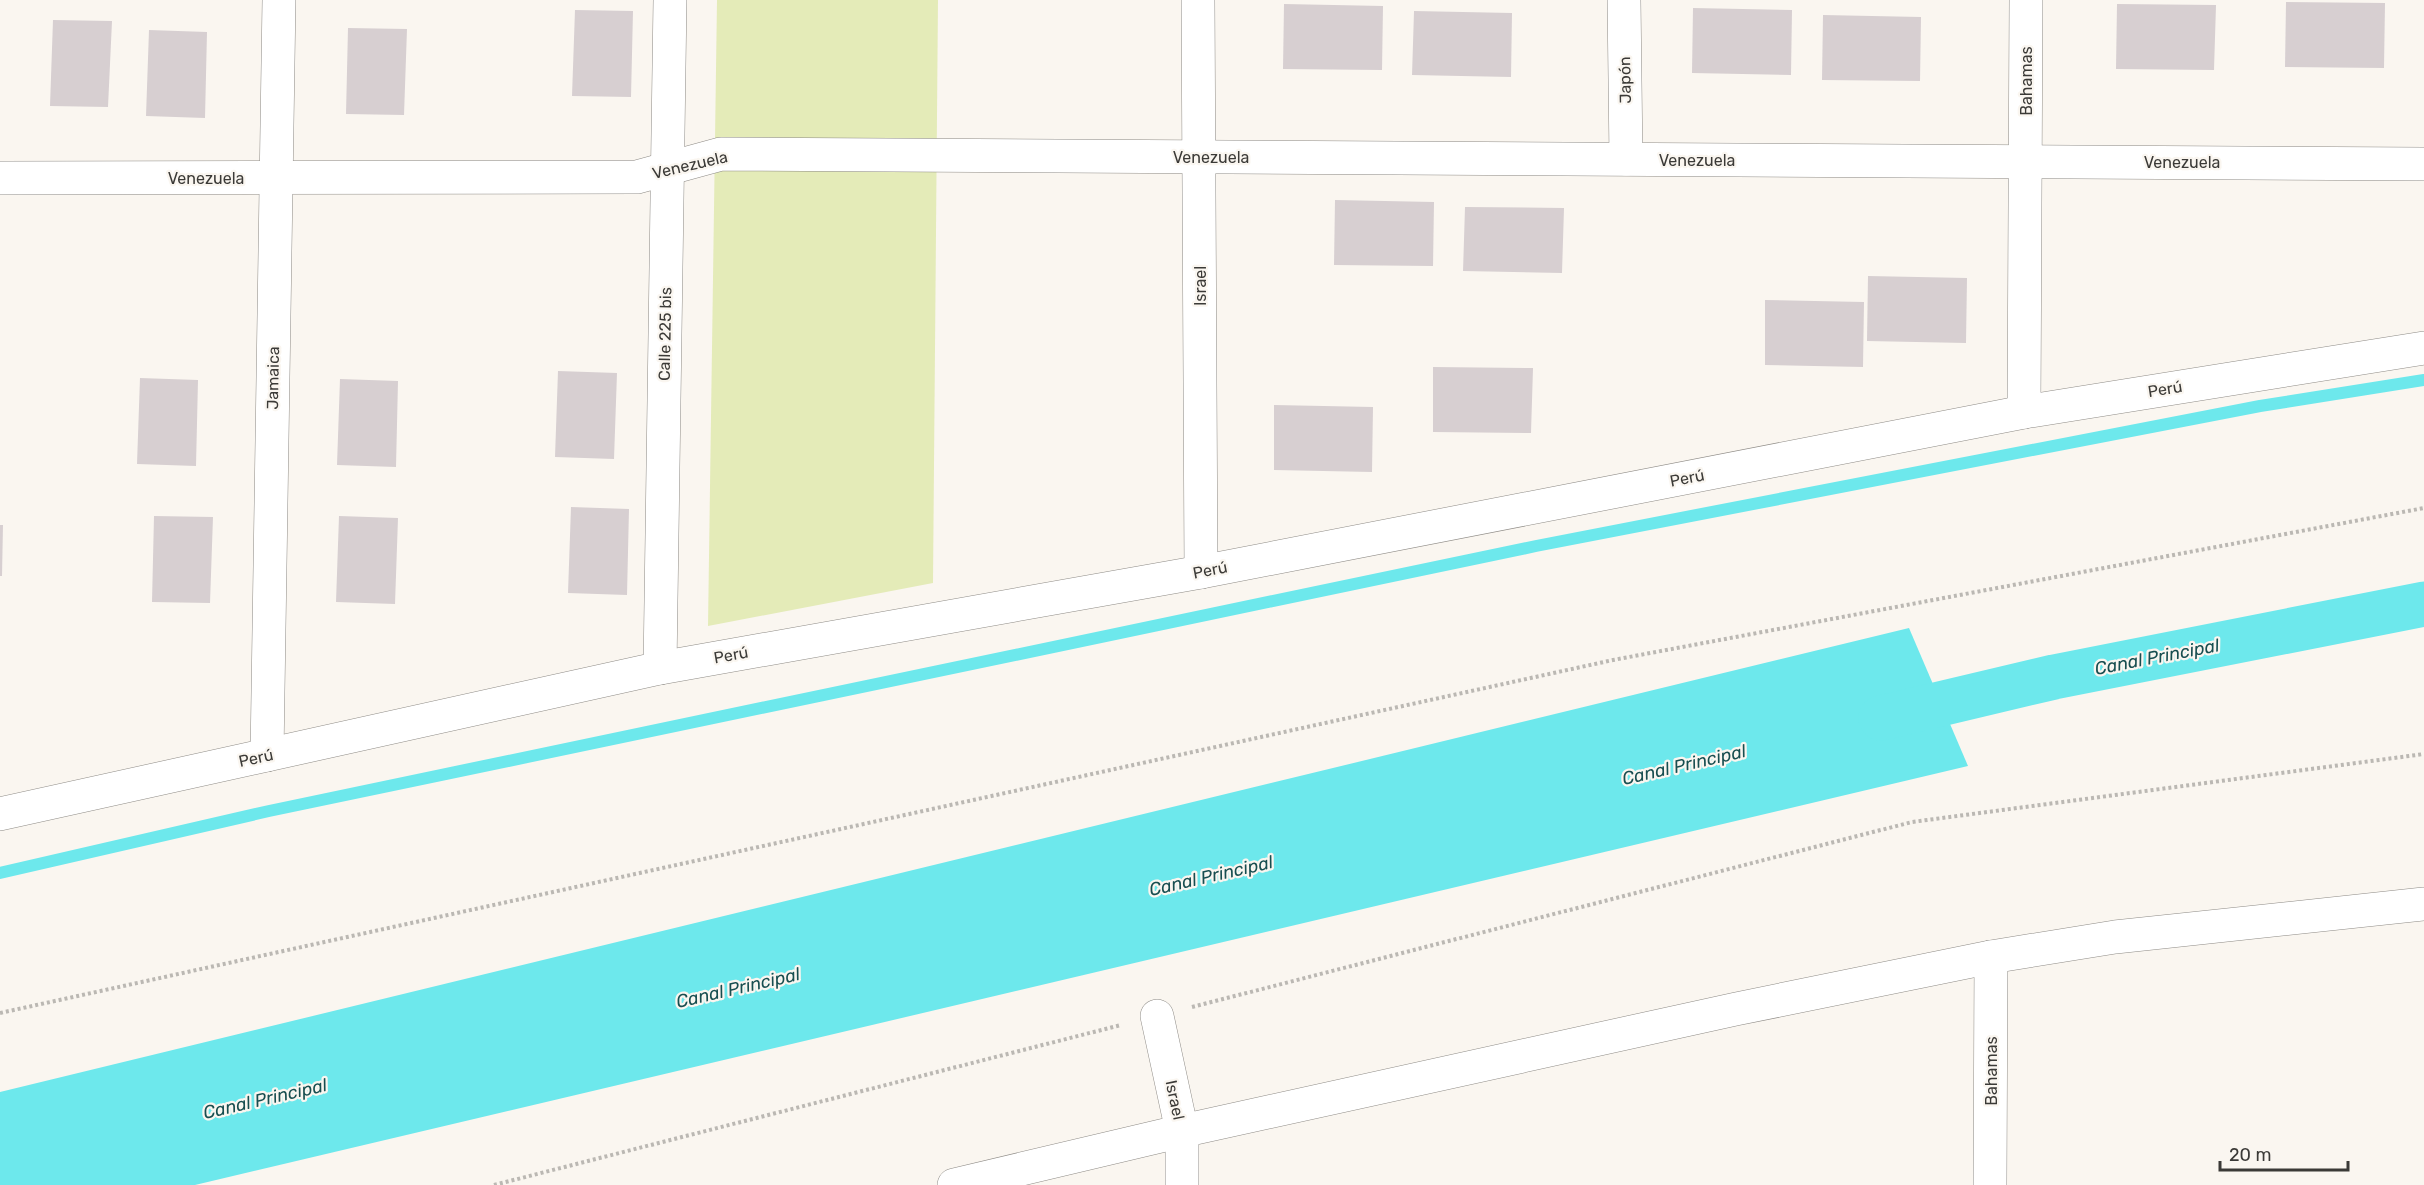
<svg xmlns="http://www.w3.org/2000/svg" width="2424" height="1185" font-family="Rubik,sans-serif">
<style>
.green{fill:#e4ebb8}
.water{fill:#6de8ec}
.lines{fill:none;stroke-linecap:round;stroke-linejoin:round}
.stream{stroke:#6de8ec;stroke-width:12}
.canal{stroke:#6de8ec;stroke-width:45}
.building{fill:#d7cfd1}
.minor-casing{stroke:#8e8b86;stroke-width:34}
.path{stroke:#bbb8b3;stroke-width:4;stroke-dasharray:3 3;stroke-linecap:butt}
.minor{stroke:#fff;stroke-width:33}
.labels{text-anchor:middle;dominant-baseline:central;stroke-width:4.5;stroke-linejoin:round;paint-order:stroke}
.street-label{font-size:16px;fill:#3b3a37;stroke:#faf6f0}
.water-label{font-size:18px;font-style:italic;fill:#174e50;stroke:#faf6f0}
</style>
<rect width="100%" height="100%" fill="#faf6f0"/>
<!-- green -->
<polygon class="green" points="717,0 938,0 933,583 708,626"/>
<!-- water -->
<polygon class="water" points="1909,628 1968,766 195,1185 0,1185 0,1092"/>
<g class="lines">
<!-- stream -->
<polyline class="stream" points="0,873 269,811 1536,546 2260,406 2424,380"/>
<!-- canal -->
<polyline class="canal" points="1881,718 2054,677 2424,604"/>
</g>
<!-- building -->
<g class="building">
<polygon points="2286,2 2385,3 2384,68 2285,67"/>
<polygon points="1284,4 1383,6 1382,70 1283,69"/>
<polygon points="2117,4 2216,5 2214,70 2116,69"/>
<polygon points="1693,8 1792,10 1791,75 1692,73"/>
<polygon points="575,10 633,11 631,97 572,96"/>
<polygon points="1414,11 1512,13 1511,77 1412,75"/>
<polygon points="1823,15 1921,17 1920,81 1822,80"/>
<polygon points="53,20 112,21 108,107 50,106"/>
<polygon points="348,28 407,29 404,115 346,114"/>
<polygon points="149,30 207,32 205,118 146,116"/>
<polygon points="1335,200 1434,202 1433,266 1334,265"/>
<polygon points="1465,207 1564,208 1562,273 1463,271"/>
<polygon points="1868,276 1967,278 1966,343 1867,341"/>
<polygon points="1765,300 1864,302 1863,367 1765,365"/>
<polygon points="1433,367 1533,368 1531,433 1433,432"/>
<polygon points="558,371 617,373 614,459 555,457"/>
<polygon points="140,378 198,380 196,466 137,464"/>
<polygon points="340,379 398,381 396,467 337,465"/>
<polygon points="1274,405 1373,407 1372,472 1274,470"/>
<polygon points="571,507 629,509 627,595 568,593"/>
<polygon points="154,516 213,517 210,603 152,602"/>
<polygon points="339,516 398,518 395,604 336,602"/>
<polygon points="0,525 3,525 2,576 0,576"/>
</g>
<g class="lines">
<defs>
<g id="minor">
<polyline points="1198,0 1201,572"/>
<polyline points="1624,0 1626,159"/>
<polyline points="0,178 637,177 721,154 2424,164"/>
<polyline points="2024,412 2026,0"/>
<polyline points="660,668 670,0"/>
<polyline points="267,755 279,0"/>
<polyline points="0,814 660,668 1201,572 2024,412 2424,348"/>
<polyline points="1157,1016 1182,1131 1182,1185"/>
<polyline points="954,1185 1182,1131 1736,1009 1991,957 2115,937 2424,904"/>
<polyline points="1990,1185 1991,957"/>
</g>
</defs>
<!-- minor casing -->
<use href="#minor" class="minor-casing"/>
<!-- path -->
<g class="path">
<polyline points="1192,1007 1912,822 2424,754"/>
<polyline points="0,1013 1613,660 2424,508"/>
<polyline points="494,1185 1121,1025"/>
</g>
<!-- minor -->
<use href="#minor" class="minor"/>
</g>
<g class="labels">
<!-- street labels -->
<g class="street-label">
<text transform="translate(1625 80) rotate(-91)">Japón</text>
<text transform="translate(2026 81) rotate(-90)">Bahamas</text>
<text x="1211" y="157">Venezuela</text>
<text x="1697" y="160">Venezuela</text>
<text x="2182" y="162">Venezuela</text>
<text transform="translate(690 165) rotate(-13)">Venezuela</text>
<text x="206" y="178">Venezuela</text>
<text transform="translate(1200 286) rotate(-90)">Israel</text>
<text transform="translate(665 334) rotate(-89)">Calle 225 bis</text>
<text transform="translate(273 378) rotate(-89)">Jamaica</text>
<text transform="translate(2165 389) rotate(-9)">Perú</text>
<text transform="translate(1687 478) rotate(-11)">Perú</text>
<text transform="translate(1210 570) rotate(-11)">Perú</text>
<text transform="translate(731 655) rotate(-10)">Perú</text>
<text transform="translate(256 758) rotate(-12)">Perú</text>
<text transform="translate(1991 1071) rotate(-90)">Bahamas</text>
<text transform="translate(1175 1100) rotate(78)">Israel</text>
</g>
<!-- water labels -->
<g class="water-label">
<text transform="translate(2157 657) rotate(-11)">Canal Principal</text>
<text transform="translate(1684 765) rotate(-13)">Canal Principal</text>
<text transform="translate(1211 876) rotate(-13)">Canal Principal</text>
<text transform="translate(738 988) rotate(-13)">Canal Principal</text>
<text transform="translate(265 1099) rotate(-13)">Canal Principal</text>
</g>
</g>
<!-- scale -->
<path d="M2220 1161v9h128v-9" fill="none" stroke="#3b3a37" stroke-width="3"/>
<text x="2229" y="1161" font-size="18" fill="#3b3a37" stroke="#faf6f0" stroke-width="4.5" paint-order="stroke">20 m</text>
</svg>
